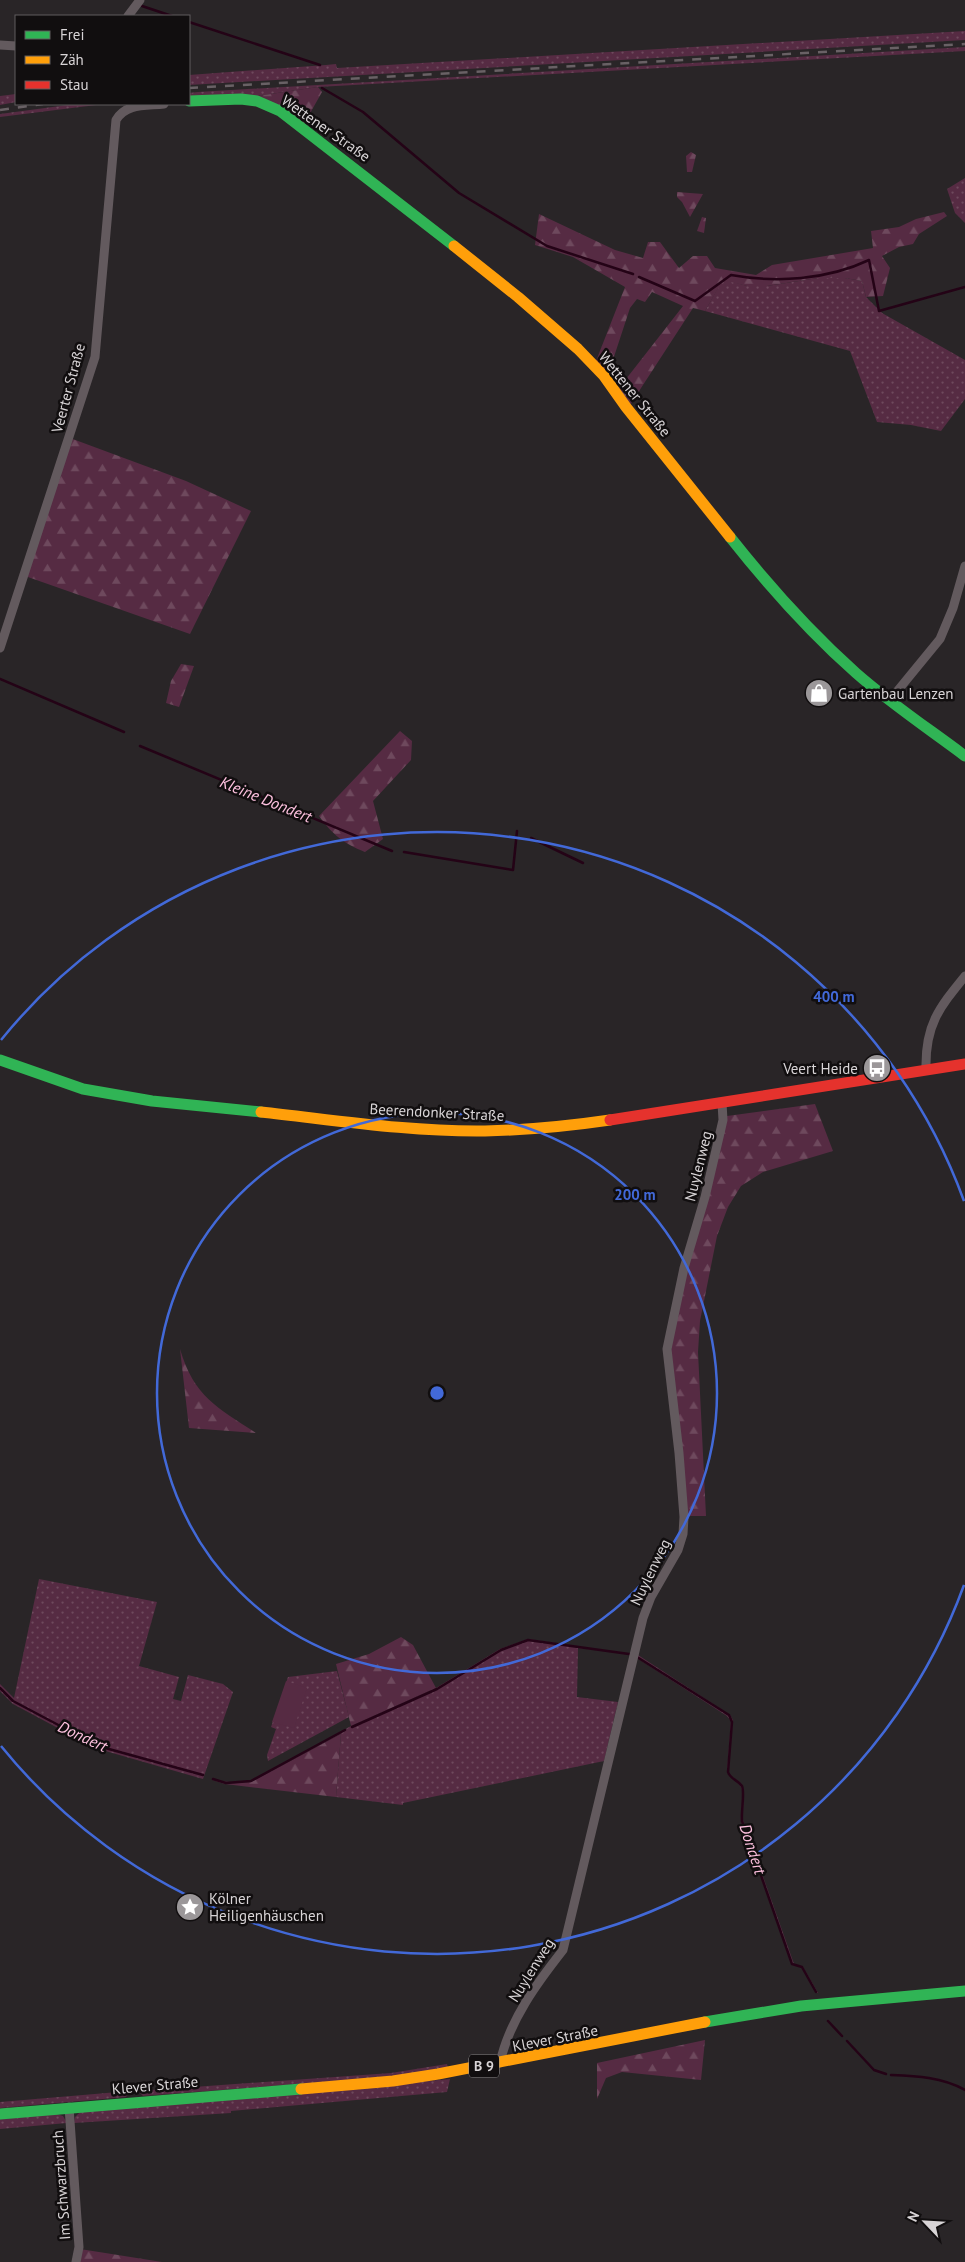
<svg xmlns="http://www.w3.org/2000/svg" width="965" height="2262" font-family="'PT Sans',sans-serif">
<style>
.grass{fill:url(#grass-dots)}
.forest{fill:url(#forest-firs)}
.green{fill:#562b43}
.lines{fill:none;stroke-linecap:round;stroke-linejoin:round}
.stream{stroke:#240316;stroke-width:2.5}
.street{stroke:#635a5e;stroke-width:9}
.fast{stroke:#30b455;stroke-width:11}
.slow{stroke:#ff9f0a;stroke-width:11}
.jam{stroke:#e5322d;stroke-width:11}
.rail{stroke:#696165;stroke-width:2.5;stroke-dasharray:9 9;stroke-linecap:butt}
.ring{fill:none;stroke:#4269d8;stroke-width:2.5}
.labels{text-anchor:middle;dominant-baseline:central;stroke-width:5;stroke-linejoin:round;paint-order:stroke}
.shield{fill:#110e0f;stroke:#9c999a;stroke-width:1}
.shield-label{font-size:14px;font-weight:bold;fill:#d8d4d6}
.street-label{font-size:15px;fill:#d8d4d6;stroke:#110e0f}
.poi-label{font-size:15px;fill:#d8d4d6;stroke:#110e0f;text-anchor:start}
.water-label{font-size:16px;font-style:italic;fill:#fec1df;stroke:#110e0f}
.centre{fill:#4269d8;stroke:#110e0f;stroke-width:2.5}
.ring-label{font-size:15px;text-anchor:middle;font-weight:bold;fill:#4269d8;stroke:#110e0f;stroke-width:5;stroke-linejoin:round;paint-order:stroke}
</style>
<defs>
<pattern id="grass-dots" width="8" height="8" patternUnits="userSpaceOnUse" patternTransform="scale(1.25)"><rect width="8" height="8" fill="#562b43"/><path d="M2 2h.1M6 6h.1" fill="none" stroke="#6e495d" stroke-width="1.8" stroke-linecap="round"/></pattern>
<pattern id="forest-firs" width="22" height="20" patternUnits="userSpaceOnUse" patternTransform="scale(1.25)"><rect width="22" height="20" fill="#562b43"/><path d="M5 1l3.5 6h-7zM16 11l3.5 6h-7z" fill="#6e495d"/></pattern>
</defs>
<rect width="100%" height="100%" fill="#292527"/>
<!-- grass -->
<g class="grass">
<polygon points="965,31 965,40 189,85 189,75 326,65 336,64 337,68"/>
<polygon points="965,47 965,51 318,87 257,96 189,97 189,93 198,92"/>
<polygon points="16,94 16,102 0,105 0,96"/>
<polygon points="75,104 104,104 0,117 0,114"/>
<polygon points="965,178 965,223 955,213 947,189"/>
<polygon points="818,278 845,278 862,281 866,297 882,313 965,360 965,399 941,431 911,425 877,422 850,351 705,311 723,279 747,286 767,286"/>
<polygon points="39,1579 157,1602 139,1666 179,1677 173,1699 181,1701 188,1675 223,1684 233,1692 203,1779 95,1748 13,1704 0,1691 0,1684 14,1698"/>
<polygon points="528,1639 630,1654 578,1648 577,1697 618,1702 604,1761 403,1803 403,1805 336,1797 341,1734 251,1782 225,1784 212,1780 239,1783 251,1781 351,1726 436,1688 500,1649"/>
<path d="M638 1655 730 1715 733 1720 728 1772C731 1778 738 1779 742 1785 746 1790 742 1812 743 1820L794 1964 803 1967 818 1993H816L802 1967 792 1965 741 1821C740 1811 745 1796 741 1787 738 1781 730 1779 727 1772L731 1721 727 1716 637 1658Z"/>
<polygon points="337,1671 349,1717 268,1761 267,1755 276,1729 271,1727 288,1677"/>
<polygon points="447,2064 448,2068 389,2077 143,2096 138,2091 391,2073"/>
<polygon points="450,2079 447,2092 231,2111 231,2113 74,2123 75,2117 80,2112"/>
<polygon points="130,2091 126,2097 0,2108 0,2102"/>
<polygon points="57,2114 63,2116 67,2123 0,2129 0,2119"/>
</g>
<!-- forest -->
<g class="forest">
<polygon points="318,87 322,92 304,124 257,96"/>
<polygon points="691,152 696,155 692,172 687,172 686,156"/>
<polygon points="677,192 703,194 690,217 682,202 677,197"/>
<polygon points="944,212 947,216 919,234 913,244 899,247 882,256 890,268 883,296 866,297 862,281 845,278 818,278 767,286 747,286 723,280 705,311 693,308 630,405 619,388 683,306 652,292 645,302 637,299 630,308 608,375 596,361 625,287 573,257 535,245 539,214 615,250 643,258 648,242 660,242 679,268 693,256 707,256 715,268 756,275 772,265 873,248 871,231 899,227 916,219"/>
<polygon points="702,217 706,218 704,233 697,231"/>
<polygon points="70,438 186,481 251,511 190,634 25,576"/>
<polygon points="181,664 194,666 179,707 166,703 171,681"/>
<path d="M400 731 412 741 411 760 373 801 383 839 365 852C343 843 333 835 319 816Z"/>
<polygon points="815,1104 833,1151 763,1172 741,1186 728,1207 717,1236 700,1321 698,1352 706,1516 687,1516 670,1350 672,1329 727,1116"/>
<path d="M180 1349C194 1397 217 1407 256 1433L189 1428Z"/>
<polygon points="401,1637 413,1645 436,1688 351,1726 336,1664 369,1654"/>
<polygon points="341,1734 336,1797 225,1784 251,1782"/>
<polygon points="705,2040 701,2080 622,2072 606,2078 597,2099 597,2063"/>
<polygon points="80,2249 162,2262 77,2262"/>
</g>
<!-- green -->
<polygon class="green" points="286,1681 307,1688 294,1728 272,1722"/>
<g class="lines">
<!-- stream -->
<g class="stream">
<polyline points="142,6 172,16"/>
<polyline points="189,22 320,65"/>
<polyline points="322,88 363,112 459,193 547,246 633,274"/>
<path d="M639 277 695 301 731 275C776 283 827 280 869 260L879 311 965 287"/>
<polyline points="0,679 124,732"/>
<polyline points="140,746 392,851"/>
<polyline points="531,838 583,863"/>
<polyline points="404,852 513,870 517,831"/>
<path d="M637 1657 729 1715 732 1722 728 1772C730 1779 738 1780 742 1786 745 1792 741 1812 742 1821L792 1964 802 1967 816 1992"/>
<polyline points="0,1688 13,1701 98,1746 203,1775"/>
<polyline points="352,1727 437,1689 501,1650 528,1640 629,1654"/>
<polyline points="213,1779 226,1783 251,1781 345,1730"/>
<polyline points="828,2021 842,2036"/>
<polyline points="847,2041 874,2070 886,2074"/>
<path d="M891 2075C916 2076 942 2077 965 2090"/>
</g>
<!-- street -->
<g class="street">
<polyline points="128,16 140,0"/>
<polyline points="0,45 16,46"/>
<path d="M0 648 95 357 116 120C126 103 146 106 164 104"/>
<polyline points="890,700 940,639 953,608 965,566"/>
<path d="M926 1069C925 1025 939 1008 965 976"/>
<path d="M500 2063C509 2021 537 1983 563 1950L643 1618 651 1597 678 1550 683 1534 684 1517 679 1453 667 1349 684 1268 705 1197 723 1120 722 1103"/>
<polyline points="69,2107 79,2247 76,2262"/>
</g>
<!-- fast -->
<g class="fast">
<polyline points="189,101 241,99 257,101 280,111 454,246"/>
<path d="M730 537C768 585 810 632 856 673 890 703 929 729 965 756"/>
<polyline points="0,1060 83,1089 152,1101 261,1112"/>
<polyline points="705,2022 801,2006 965,1991"/>
<polyline points="0,2114 301,2089"/>
</g>
<!-- slow -->
<g class="slow">
<polyline points="454,246 518,297 578,349 604,376 626,407 730,537"/>
<path d="M261 1112C335 1120 410 1132 485 1131 526 1130 569 1126 610 1120"/>
<polyline points="301,2089 393,2081 438,2074 705,2022"/>
</g>
<!-- jam -->
<polyline class="jam" points="610,1120 965,1064"/>
<!-- rail -->
<g class="rail">
<polyline points="189,88 965,44"/>
<polyline points="0,110 43,104"/>
</g>
</g>
<!-- distance rings -->
<g class="ring">
<circle cx="437" cy="1393" r="280"/>
<path d="M964 1585A561 561 0 0 1 1 1746M1 1040A561 561 0 0 1 964 1201"/>
</g>
<!-- icons -->
<defs>
<symbol id="shop-disc" viewBox="-11 -11 22 22"><circle r="9.5" fill="#9b9799" stroke="#110e0f"/><path d="M-5-2.5h2.3a2.7 3.5 0 0 1 5.4 0H5L5.5 6h-11ZM-1.5-2.5h3a1.5 2.3 0 0 0-3 0Z" fill="#fff"/></symbol>
<symbol id="bus-disc" viewBox="-11 -11 22 22"><circle r="9.5" fill="#9b9799" stroke="#110e0f"/><path d="M-5-6H5V4H4V6H2V4H-2V6H-4V4H-5ZM-3.5-4V0h7V-4ZM-3.5 1.2v1.5H-2V1.2ZM2 1.2v1.5H3.5V1.2Z" fill="#fff"/></symbol>
<symbol id="sight-disc" viewBox="-11 -11 22 22"><circle r="9.5" fill="#9b9799" stroke="#110e0f"/><path d="M0-6L1.8-2.2L6-1.7L2.9 1.2L3.7 5.4L0 3.3L-3.7 5.4L-2.9 1.2L-6-1.7L-1.8-2.2Z" fill="#fff"/></symbol>
</defs>
<g fill-rule="evenodd">
<use href="#shop-disc" x="803" y="677" width="32" height="32"/>
<use href="#bus-disc" x="861" y="1052" width="32" height="32"/>
<use href="#sight-disc" x="174" y="1891" width="32" height="32"/>
</g>
<g class="labels">
<!-- shield labels -->
<rect class="shield" x="469" y="2054.5" width="30" height="23" rx="4"/>
<g class="shield-label">
<text x="484" y="2066">B 9</text>
</g>
<!-- street labels -->
<g class="street-label">
<text transform="translate(326 128) rotate(35)">Wettener Straße</text>
<text transform="translate(68 388) rotate(-75)">Veerter Straße</text>
<text transform="translate(635 394) rotate(51)">Wettener Straße</text>
<text transform="translate(437 1112) rotate(3)">Beerendonker Straße</text>
<text transform="translate(698 1166) rotate(-76)">Nuylenweg</text>
<text transform="translate(650 1572) rotate(-64)">Nuylenweg</text>
<text transform="translate(531 1970) rotate(-58)">Nuylenweg</text>
<text transform="translate(555 2038) rotate(-11)">Klever Straße</text>
<text transform="translate(155 2085) rotate(-5)">Klever Straße</text>
<text transform="translate(61 2185) rotate(-94)">Im Schwarzbruch</text>
</g>
<!-- poi labels -->
<g class="poi-label">
<text x="838" y="693">Gartenbau Lenzen</text>
<text x="858" y="1068" text-anchor="end">Veert Heide</text>
<text x="209" y="1898">Kölner<tspan x="209" dy="17">Heiligenhäuschen</tspan></text>
</g>
<!-- water labels -->
<g class="water-label">
<text transform="translate(266 799) rotate(22)">Kleine Dondert</text>
<text transform="translate(83 1736) rotate(25)">Dondert</text>
<text transform="translate(753 1849) rotate(72)">Dondert</text>
</g>
</g>
<circle cx="437" cy="1393" r="8" class="centre"/>
<g class="ring-label">
<text x="834" y="1002">400 m</text>
<text x="635" y="1200">200 m</text>
</g>
<!-- legend -->
<rect x="15" y="15" width="175" height="90" fill="#110e0f" stroke="#615d5f"/>
<rect x="25" y="31" width="25" height="8" fill="#30b455" stroke="#615d5f"/>
<text x="60" y="40" font-size="15" fill="#d8d4d6">Frei</text>
<rect x="25" y="56" width="25" height="8" fill="#ff9f0a" stroke="#615d5f"/>
<text x="60" y="65" font-size="15" fill="#d8d4d6">Zäh</text>
<rect x="25" y="81" width="25" height="8" fill="#e5322d" stroke="#615d5f"/>
<text x="60" y="90" font-size="15" fill="#d8d4d6">Stau</text>
<!-- north arrow -->
<g transform="translate(925 2222) rotate(295)" stroke="#110e0f" stroke-width="4" paint-order="stroke">
<path d="M0-4L9 19L0 12L-9 19Z" fill="#d8d4d6"/>
<text y="-8" font-size="14" font-weight="bold" text-anchor="middle" fill="#d8d4d6">N</text>
</g>
</svg>
